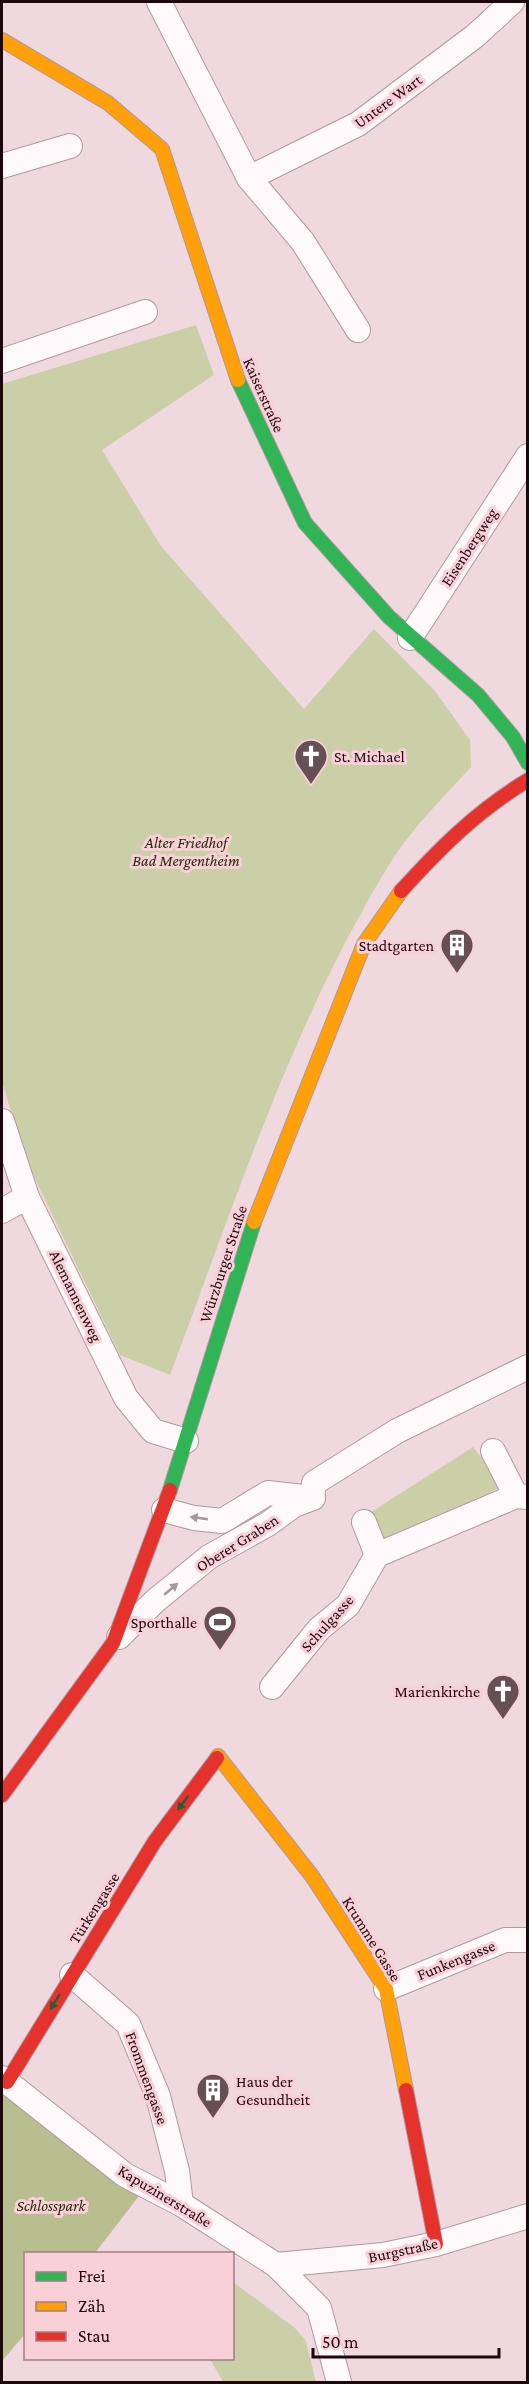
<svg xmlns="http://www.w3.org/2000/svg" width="529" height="2384" font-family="'Crimson Pro',serif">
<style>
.green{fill:#cbcfa8}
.forest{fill:#b8be8f}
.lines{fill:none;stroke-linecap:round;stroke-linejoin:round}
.street-casing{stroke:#ae999e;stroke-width:26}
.fast-casing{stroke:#ae999e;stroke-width:16}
.slow-casing{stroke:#ae999e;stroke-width:16}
.jam-casing{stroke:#ae999e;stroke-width:16}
.street{stroke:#fdf9fa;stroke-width:24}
.fast{stroke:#30b455;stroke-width:14}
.slow{stroke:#ff9f0a;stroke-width:14}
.jam{stroke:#e5322d;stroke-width:14}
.oneway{fill:#a3989b}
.oneway2{fill:#265e30}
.labels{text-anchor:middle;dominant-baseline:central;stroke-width:6;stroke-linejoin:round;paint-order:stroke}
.street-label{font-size:16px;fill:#1c070c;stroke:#f9cfd8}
.poi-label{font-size:16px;fill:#1c070c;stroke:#f9cfd8;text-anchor:end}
.park-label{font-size:16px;font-style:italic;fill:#232e08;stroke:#f9cfd8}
</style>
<rect width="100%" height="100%" fill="#efd9de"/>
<!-- green -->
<g class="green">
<path d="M196 325 214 375 102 450 161 546 304 709 374 629 435 691 470 740 471 767C442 799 411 829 389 865 292 1023 235 1203 170 1375L120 1355 23 1154 2 1081V384Z"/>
<polygon points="473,1447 503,1486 383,1549 365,1516"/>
<polygon points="233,2282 295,2328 306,2341 316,2382 223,2382 210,2359 232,2358"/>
</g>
<!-- forest -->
<polygon class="forest" points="2,2091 142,2192 95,2253 26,2254 25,2334 2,2361"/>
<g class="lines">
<defs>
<g id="street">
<polyline points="159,2 249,178 303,242 358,330"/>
<polyline points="2,166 70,146"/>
<polyline points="249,178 358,124 475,36 512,2"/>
<polyline points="2,361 145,312"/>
<polyline points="410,638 528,456"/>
<polyline points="2,1121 27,1197 126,1398 153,1431 186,1441"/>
<polyline points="2,1211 27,1197"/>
<polyline points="493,1451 516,1496"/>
<polyline points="164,1510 194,1518 222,1521 268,1493 312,1498 314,1483 397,1431 528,1367"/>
<polyline points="364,1522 377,1555"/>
<polyline points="119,1637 155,1601 209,1557 268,1524 294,1505 313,1498"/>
<polyline points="272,1687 319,1629 348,1605 377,1555 516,1496 528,1497"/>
<polyline points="72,1975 128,2024 158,2096 177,2171 181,2204"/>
<polyline points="386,1989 505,1940 528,1940"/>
<polyline points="2,2078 125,2175 181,2204 276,2265 319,2308 339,2382"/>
<polyline points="276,2265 383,2255 436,2244 528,2216"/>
</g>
<g id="fast">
<polyline points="238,380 305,523 389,617 478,695 513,737 528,763"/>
<polyline points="170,1490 254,1222"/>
</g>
<g id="slow">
<polyline points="2,40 108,103 162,149 238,380"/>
<polyline points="254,1222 364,944 401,891"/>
<polyline points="217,1758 218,1756 312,1876 386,1989 406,2090"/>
</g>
<g id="jam">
<path d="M401 891C441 847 477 811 528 780"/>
<polyline points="2,1795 113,1643 170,1490"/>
<polyline points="7,2082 155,1841 217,1758"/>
<polyline points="406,2090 436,2244"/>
</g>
</defs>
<!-- street casing -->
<use href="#street" class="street-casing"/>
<!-- fast casing -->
<use href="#fast" class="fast-casing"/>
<!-- slow casing -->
<use href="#slow" class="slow-casing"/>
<!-- jam casing -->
<use href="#jam" class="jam-casing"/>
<!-- street -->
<use href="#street" class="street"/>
<!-- fast -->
<use href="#fast" class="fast"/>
<!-- slow -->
<use href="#slow" class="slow"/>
<!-- jam -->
<use href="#jam" class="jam"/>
</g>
<!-- one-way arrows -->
<defs><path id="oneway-solid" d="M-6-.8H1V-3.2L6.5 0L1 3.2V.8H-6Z" transform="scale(1.5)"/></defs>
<g class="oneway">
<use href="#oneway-solid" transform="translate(199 1518) rotate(-172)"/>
<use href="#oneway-solid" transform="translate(171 1589) rotate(-40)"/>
</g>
<g class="oneway2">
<use href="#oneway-solid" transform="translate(183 1803) rotate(127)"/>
<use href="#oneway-solid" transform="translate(55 2002) rotate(122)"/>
</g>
<!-- icons -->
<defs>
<symbol id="church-pin" viewBox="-11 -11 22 30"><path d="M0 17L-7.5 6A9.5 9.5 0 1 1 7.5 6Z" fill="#665056" stroke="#f9cfd8"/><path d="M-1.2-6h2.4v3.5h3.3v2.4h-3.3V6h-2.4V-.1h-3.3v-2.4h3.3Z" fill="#fff"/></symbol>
<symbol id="building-pin" viewBox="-11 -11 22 30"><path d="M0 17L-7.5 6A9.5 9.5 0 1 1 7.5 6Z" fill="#665056" stroke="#f9cfd8"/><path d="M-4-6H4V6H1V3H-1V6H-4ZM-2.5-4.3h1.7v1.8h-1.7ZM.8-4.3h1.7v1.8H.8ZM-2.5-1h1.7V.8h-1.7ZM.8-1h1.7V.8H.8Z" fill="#fff"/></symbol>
<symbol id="stadium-pin" viewBox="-11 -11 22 30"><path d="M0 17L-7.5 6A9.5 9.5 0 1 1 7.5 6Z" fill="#665056" stroke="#f9cfd8"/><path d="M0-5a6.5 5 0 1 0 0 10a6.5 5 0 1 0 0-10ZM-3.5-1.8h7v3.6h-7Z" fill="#fff"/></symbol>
</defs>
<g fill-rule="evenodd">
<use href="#church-pin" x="292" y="737" width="38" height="52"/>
<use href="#building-pin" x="438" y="926" width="38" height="52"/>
<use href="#stadium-pin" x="201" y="1603" width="38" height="52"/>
<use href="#church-pin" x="484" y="1672" width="38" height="52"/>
<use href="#building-pin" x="194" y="2071" width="38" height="52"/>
</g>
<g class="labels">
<!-- street labels -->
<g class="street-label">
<text transform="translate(388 101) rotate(-36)">Untere Wart</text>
<text transform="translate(264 395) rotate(66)">Kaiserstraße</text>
<text transform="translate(469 547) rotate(-57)">Eisenbergweg</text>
<text transform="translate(223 1264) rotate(-72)">Würzburger Straße</text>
<text transform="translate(76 1296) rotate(64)">Alemannenweg</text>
<text transform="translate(237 1543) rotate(-32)">Oberer Graben</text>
<text transform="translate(327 1623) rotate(-48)">Schulgasse</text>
<text transform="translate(94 1908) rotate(-58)">Türkengasse</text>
<text transform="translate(372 1939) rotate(58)">Krumme Gasse</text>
<text transform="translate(456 1960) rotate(-22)">Funkengasse</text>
<text transform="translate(147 2078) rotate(70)">Frommengasse</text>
<text transform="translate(165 2196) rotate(31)">Kapuzinerstraße</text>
<text transform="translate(403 2250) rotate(-12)">Burgstraße</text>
</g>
<!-- poi labels -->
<g class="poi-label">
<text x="334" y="756" text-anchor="start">St. Michael</text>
<text x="434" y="945">Stadtgarten</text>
<text x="197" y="1622">Sporthalle</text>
<text x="480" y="1691">Marienkirche</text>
<text x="236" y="2081" text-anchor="start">Haus der<tspan x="236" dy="18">Gesundheit</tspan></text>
</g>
<!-- park labels -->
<g class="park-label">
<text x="186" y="842">Alter Friedhof<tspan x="186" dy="18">Bad Mergentheim</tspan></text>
<text x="51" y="2205">Schlosspark</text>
</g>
</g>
<!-- border -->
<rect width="529" height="2384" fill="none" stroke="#1c070c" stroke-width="6"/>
<!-- legend -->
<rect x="24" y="2252" width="210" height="108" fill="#f9cfd8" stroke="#a17f86" stroke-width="1.5"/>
<rect x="36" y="2272" width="30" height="9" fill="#30b455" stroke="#a17f86" stroke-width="1.5"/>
<text x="78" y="2282" font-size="18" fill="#1c070c">Frei</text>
<rect x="36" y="2302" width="30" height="9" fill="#ff9f0a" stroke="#a17f86" stroke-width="1.5"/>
<text x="78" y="2312" font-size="18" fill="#1c070c">Zäh</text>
<rect x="36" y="2332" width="30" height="9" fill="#e5322d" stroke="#a17f86" stroke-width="1.5"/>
<text x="78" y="2342" font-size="18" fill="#1c070c">Stau</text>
<!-- scale -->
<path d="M313 2348v9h186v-9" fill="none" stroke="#1c070c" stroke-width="3"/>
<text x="322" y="2348" font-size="18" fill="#1c070c" stroke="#f9cfd8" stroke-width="4.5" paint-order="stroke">50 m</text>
</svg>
